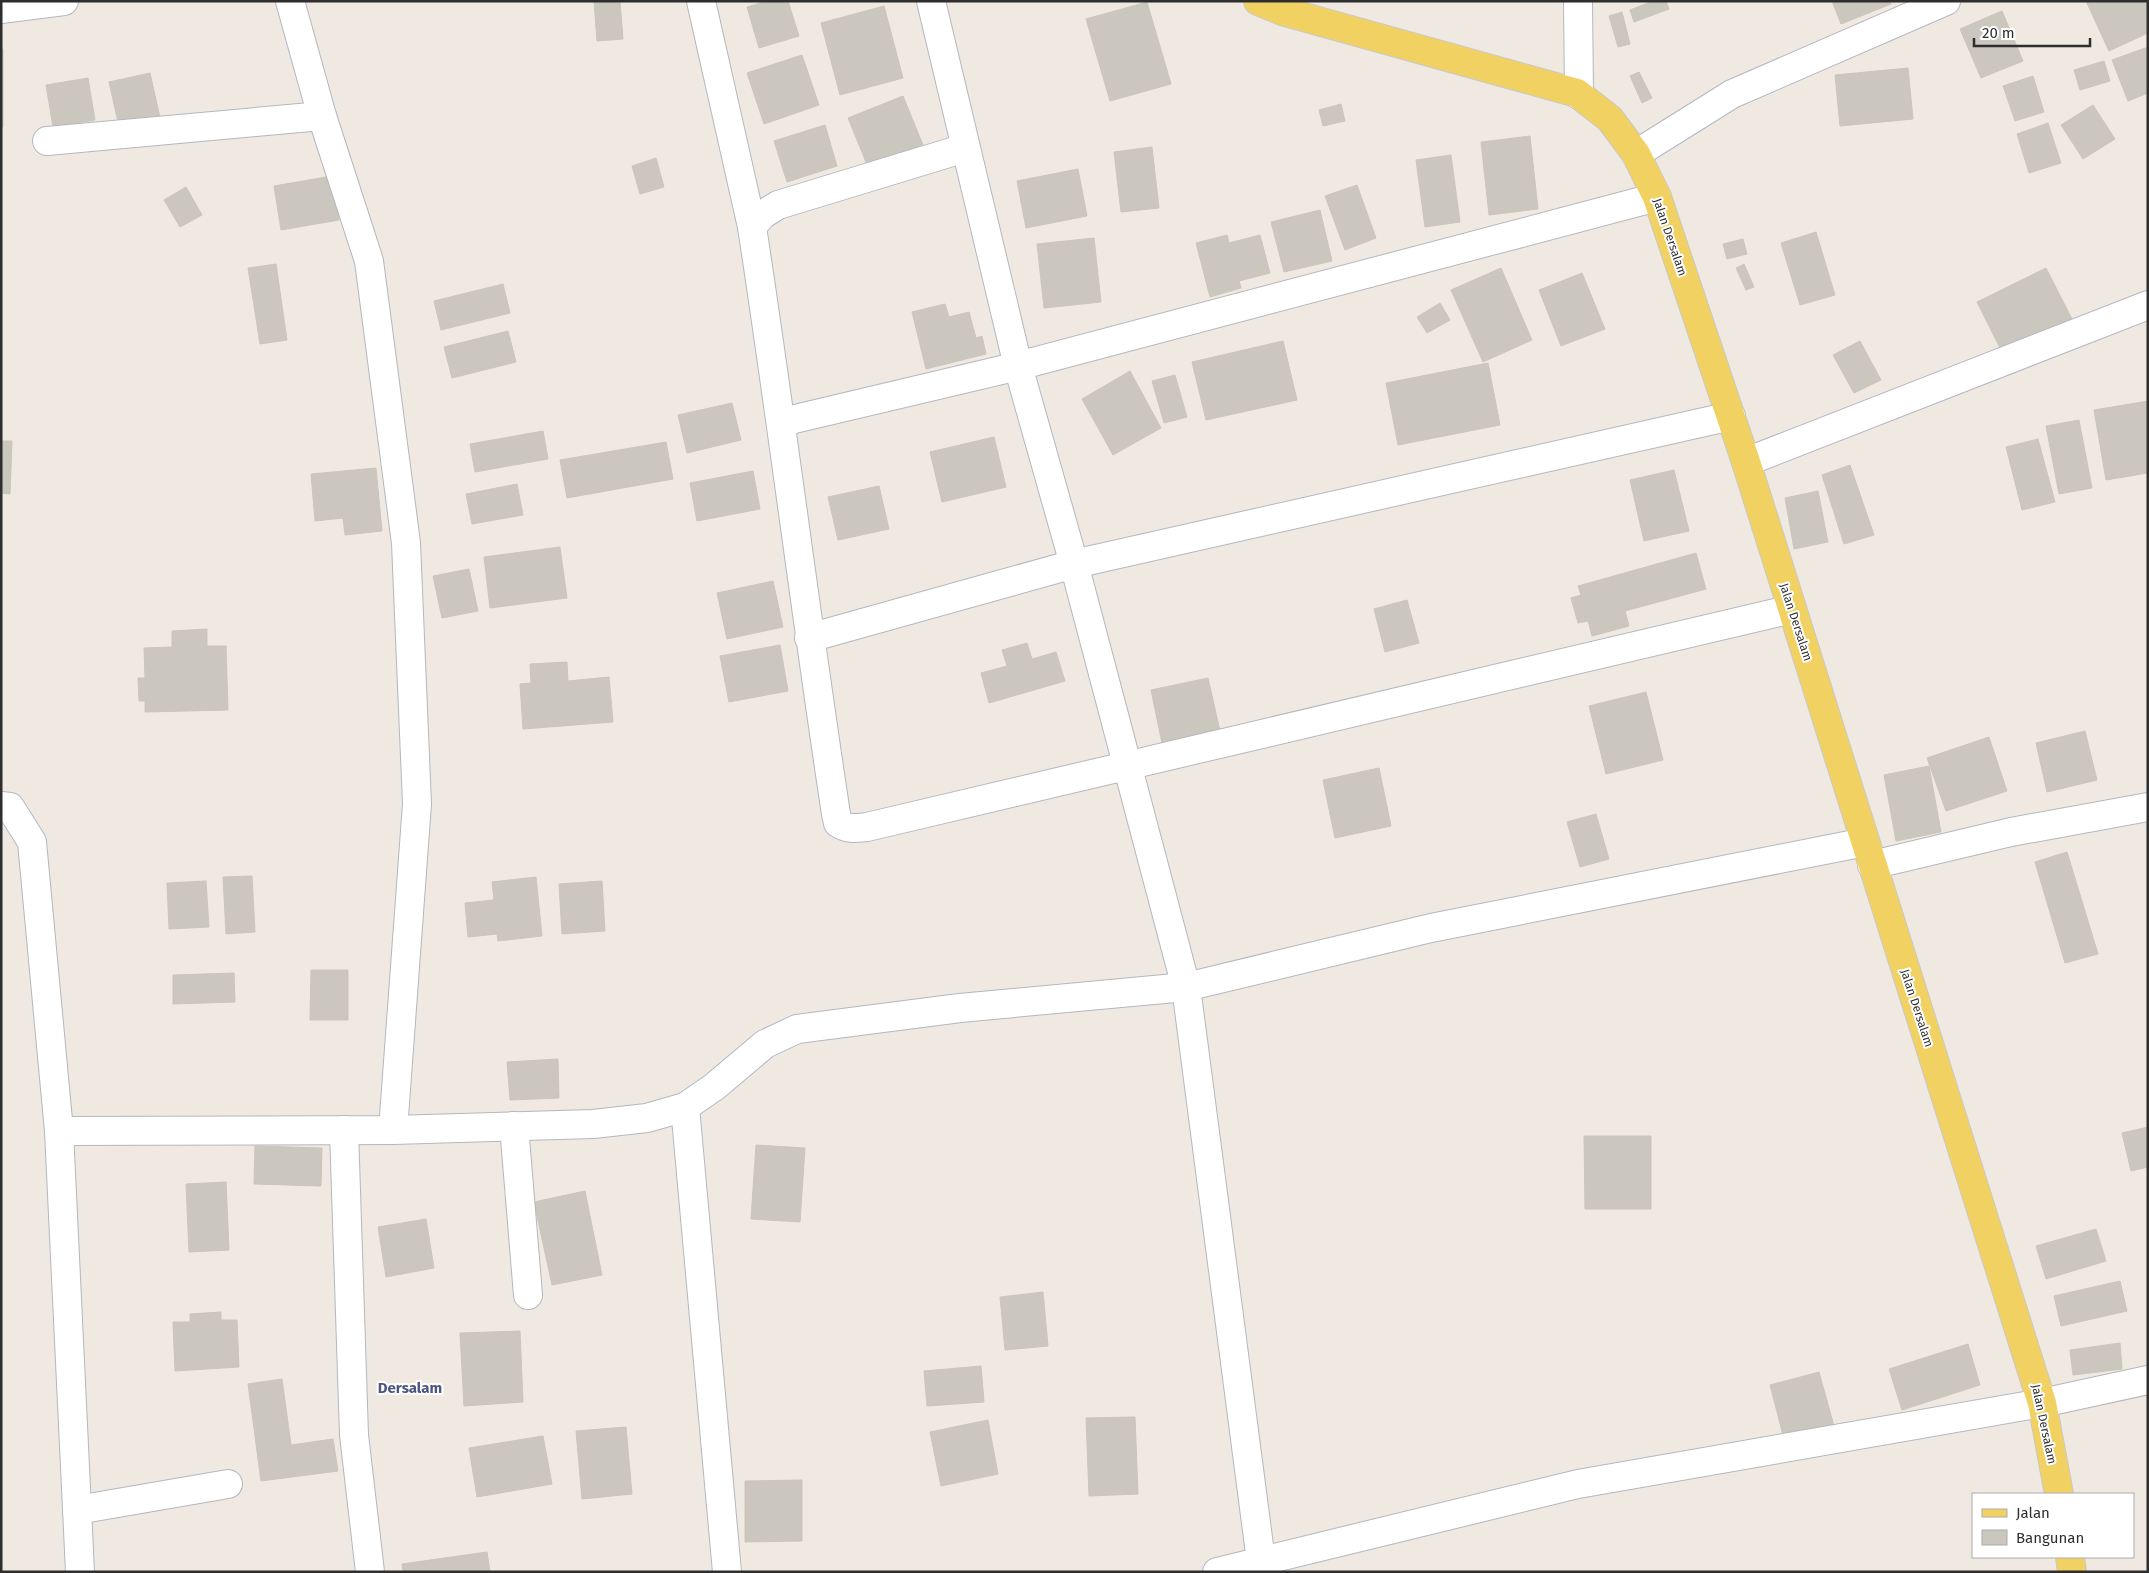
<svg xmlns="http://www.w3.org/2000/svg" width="2149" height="1573" font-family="'Fira Sans',sans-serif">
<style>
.building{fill:#cbc7bf;stroke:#cbc5ba}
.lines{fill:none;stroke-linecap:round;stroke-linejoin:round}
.street-casing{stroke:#b4b7c1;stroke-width:30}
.primary-casing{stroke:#c9c9c9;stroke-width:30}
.street{stroke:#fff;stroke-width:28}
.primary{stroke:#f2d163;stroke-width:28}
.labels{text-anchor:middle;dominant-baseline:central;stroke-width:4;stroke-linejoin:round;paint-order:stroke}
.street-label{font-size:12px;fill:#2e2e2e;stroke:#fff}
.quarter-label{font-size:15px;font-weight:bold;fill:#4d5680;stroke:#fff}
</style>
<rect width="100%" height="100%" fill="#efe9e1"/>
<!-- building -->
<g class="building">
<polygon points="594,1 620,1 623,39 597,41"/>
<polygon points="767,1 788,1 799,36 759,48 747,7"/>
<polygon points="1653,1 1666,1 1669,9 1634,22 1630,10"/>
<polygon points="1832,1 1890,1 1891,4 1841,24"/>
<polygon points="2086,1 2148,1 2148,33 2109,51"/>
<polygon points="1147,2 1171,84 1110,101 1086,19"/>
<polygon points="884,6 903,78 840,95 821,23"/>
<polygon points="2002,11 2023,61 1981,78 1960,29"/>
<polygon points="1622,12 1630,44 1618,47 1609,16"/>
<polygon points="2148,47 2148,93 2128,101 2112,60"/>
<polygon points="1,49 3,49 3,127 1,128"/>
<polygon points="802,55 819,105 764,124 747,73"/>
<polygon points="2104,61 2110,81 2080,90 2074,70"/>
<polygon points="1908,68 1913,119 1840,126 1835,75"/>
<polygon points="1639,72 1652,98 1642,103 1630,76"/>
<polygon points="150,73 161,122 120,131 109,82"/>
<polygon points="2033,76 2044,112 2015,121 2003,86"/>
<polygon points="88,78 95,120 53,127 46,85"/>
<polygon points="903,96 923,145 868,167 848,118"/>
<polygon points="1341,104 1345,121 1323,126 1319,110"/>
<polygon points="2093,105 2115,139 2083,159 2061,125"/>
<polygon points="2048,123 2061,163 2029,173 2017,134"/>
<polygon points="825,125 837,166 787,182 774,141"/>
<polygon points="1530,136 1538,209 1489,215 1481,142"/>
<polygon points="1152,147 1159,208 1121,212 1114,152"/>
<polygon points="1451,155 1460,222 1425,227 1416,160"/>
<polygon points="656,158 664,187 640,194 632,166"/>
<polygon points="1078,169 1087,216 1026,228 1017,181"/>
<polygon points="332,176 339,220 281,230 274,186"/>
<polygon points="1357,185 1376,238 1345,250 1325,196"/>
<polygon points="186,187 202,215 180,227 164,200"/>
<polygon points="1320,210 1332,261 1284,272 1271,222"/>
<polygon points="1816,232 1835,295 1800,305 1781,243"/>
<polygon points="1227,235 1229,243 1260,235 1270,273 1239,281 1241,288 1210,297 1196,243"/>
<polygon points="1094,238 1101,302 1044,308 1037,244"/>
<polygon points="1743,239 1747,254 1727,259 1723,244"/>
<polygon points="276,264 287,340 260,344 248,268"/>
<polygon points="1744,264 1754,287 1746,290 1736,268"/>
<polygon points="1501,268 1532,340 1483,362 1451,290"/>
<polygon points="2046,268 2072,319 2003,354 1977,302"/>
<polygon points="1582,273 1605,329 1561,346 1539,290"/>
<polygon points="503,284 510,313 441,330 434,301"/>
<polygon points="1440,303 1450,320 1427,333 1417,317"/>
<polygon points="945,304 949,317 969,312 976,338 982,336 986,354 926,369 912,312"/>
<polygon points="508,331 516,362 452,378 444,347"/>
<polygon points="1283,341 1297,400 1206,420 1192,362"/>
<polygon points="1860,341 1881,380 1854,393 1833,355"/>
<polygon points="1488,363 1500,425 1398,445 1386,383"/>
<polygon points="1130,371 1161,428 1113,455 1082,399"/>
<polygon points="1175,375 1187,417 1164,423 1152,381"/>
<polygon points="2148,401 2148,473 2106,480 2094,410"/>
<polygon points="732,403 741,440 687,453 678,415"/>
<polygon points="2079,420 2092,488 2059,494 2046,426"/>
<polygon points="543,431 548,459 475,472 470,444"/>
<polygon points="994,437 1006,487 942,502 930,452"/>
<polygon points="2038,439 2055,502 2022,510 2006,447"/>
<polygon points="1,441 12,441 10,494 1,493"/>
<polygon points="666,442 673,479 567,498 560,460"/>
<polygon points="1850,465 1874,535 1844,544 1822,475"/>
<polygon points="376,468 382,531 345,535 343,518 315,521 311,474"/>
<polygon points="1674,470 1689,531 1644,541 1630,480"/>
<polygon points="753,471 760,509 697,521 690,483"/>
<polygon points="517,484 523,515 472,524 466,494"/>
<polygon points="879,486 889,529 838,540 828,497"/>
<polygon points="1818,491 1828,542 1794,549 1785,498"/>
<polygon points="560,547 567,598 490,608 484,557"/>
<polygon points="1696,553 1706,589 1625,611 1629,626 1592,636 1588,621 1578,623 1571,598 1581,595 1578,586"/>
<polygon points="469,569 478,611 442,618 433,576"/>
<polygon points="773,581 783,627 727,639 717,593"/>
<polygon points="1407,600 1419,643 1385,652 1374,609"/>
<polygon points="207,629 207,646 226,646 228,710 145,712 145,701 139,701 138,678 145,678 144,648 172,647 172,631"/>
<polygon points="1027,643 1032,659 1056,652 1065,681 989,703 981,673 1007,666 1002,650"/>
<polygon points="780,645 788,691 729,702 720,656"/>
<polygon points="567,662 568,681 609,677 613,722 523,729 520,684 531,683 530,664"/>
<polygon points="1208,678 1220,731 1162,743 1151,690"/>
<polygon points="1646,692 1663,760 1606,774 1589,706"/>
<polygon points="2085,731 2097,780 2047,792 2036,743"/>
<polygon points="1989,737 2007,791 1946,811 1927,758"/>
<polygon points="1929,766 1941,832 1896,841 1884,775"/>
<polygon points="1379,768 1391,826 1335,838 1323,780"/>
<polygon points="1596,814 1609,859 1580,867 1567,822"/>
<polygon points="2067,852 2098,954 2065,963 2035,862"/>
<polygon points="252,876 255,932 226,934 223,877"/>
<polygon points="536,877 542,936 498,941 497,934 468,937 465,903 494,900 492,882"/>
<polygon points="206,881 209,927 169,929 167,883"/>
<polygon points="602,881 605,931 562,934 559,884"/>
<polygon points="311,970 348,970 348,1020 310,1020"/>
<polygon points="234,973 235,1002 173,1004 173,975"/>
<polygon points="558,1059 559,1098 510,1100 507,1062"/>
<polygon points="2148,1127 2148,1167 2131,1171 2122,1133"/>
<polygon points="1584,1136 1651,1136 1651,1209 1585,1209"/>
<polygon points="756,1145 805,1148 800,1222 751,1219"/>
<polygon points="255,1146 322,1148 321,1186 254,1184"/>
<polygon points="226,1182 229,1250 189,1252 186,1184"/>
<polygon points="585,1191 602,1275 552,1285 534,1202"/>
<polygon points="426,1219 434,1268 386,1277 378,1227"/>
<polygon points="2096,1229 2106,1261 2046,1279 2036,1246"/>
<polygon points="2120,1281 2127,1311 2061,1326 2054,1296"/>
<polygon points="1043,1292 1048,1346 1005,1350 1000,1297"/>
<polygon points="221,1312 221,1320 237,1320 239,1367 175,1371 173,1322 190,1322 190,1314"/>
<polygon points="520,1331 523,1402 464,1406 460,1333"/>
<polygon points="2120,1343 2122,1369 2073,1375 2070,1350"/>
<polygon points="1968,1344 1980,1385 1902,1410 1889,1369"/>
<polygon points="981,1366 984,1402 927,1406 924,1371"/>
<polygon points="1819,1372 1834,1426 1784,1439 1770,1385"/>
<polygon points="282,1379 291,1445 333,1439 338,1471 261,1481 248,1384"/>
<polygon points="1135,1417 1138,1494 1089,1496 1086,1418"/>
<polygon points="988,1420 998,1474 941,1486 930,1432"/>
<polygon points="626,1427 632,1494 582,1499 576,1431"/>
<polygon points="543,1436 552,1484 477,1497 469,1448"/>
<polygon points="802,1480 802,1541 745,1542 745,1481"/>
<polygon points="487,1552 490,1572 403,1572 402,1564"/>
</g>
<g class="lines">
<defs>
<g id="street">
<polyline points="290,1 322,116 369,261 406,543 417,804 393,1130"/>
<polyline points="701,1 752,227"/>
<polyline points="931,1 1018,366 1074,564 1186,987 1261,1561"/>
<polyline points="1578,1 1579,95"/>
<polyline points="1,9 64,1"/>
<polyline points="47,141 322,116"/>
<path d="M965 148 778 205 762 215 752 227C782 422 806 618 836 814L838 823C848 830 857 828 867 827L1792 609"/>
<polyline points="1636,154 1732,94 1946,1"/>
<polyline points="782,422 1018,366 1657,197"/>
<polyline points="1746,462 2148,305"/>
<polyline points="809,638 1074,564 1731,416"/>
<polyline points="1,806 10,807 32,842 59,1131 80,1572"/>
<polyline points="1872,865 2011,832 2148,807"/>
<polyline points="685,1107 727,1572"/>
<polyline points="514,1126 528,1295"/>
<polyline points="344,1130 354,1435 370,1572"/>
<polyline points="59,1131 393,1130 593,1124 647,1118 685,1107 714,1087 765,1044 797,1029 960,1008 1186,987 1431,928 1865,842"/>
<polyline points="77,1510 228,1484"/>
<polyline points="1217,1572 1578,1484 2042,1403 2148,1380"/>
</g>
<g id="primary">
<polyline points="1258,1 1282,11 1577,93 1610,119 1636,154 1657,197 1746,462 2042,1403 2059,1494"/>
<polyline points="2070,1557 2072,1572"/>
</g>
</defs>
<!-- street casing -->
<use href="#street" class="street-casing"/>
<!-- primary casing -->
<use href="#primary" class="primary-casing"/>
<!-- street -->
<use href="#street" class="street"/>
<!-- primary -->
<use href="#primary" class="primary"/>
</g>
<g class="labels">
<!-- street labels -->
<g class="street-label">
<text transform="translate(1670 237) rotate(71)">Jalan Dersalam</text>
<text transform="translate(1796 622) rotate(72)">Jalan Dersalam</text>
<text transform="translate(1917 1008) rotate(72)">Jalan Dersalam</text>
<text transform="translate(2044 1424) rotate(78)">Jalan Dersalam</text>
</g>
<!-- quarter labels -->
<g class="quarter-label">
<text x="410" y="1388">Dersalam</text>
</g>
</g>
<!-- border -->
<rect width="2149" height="1573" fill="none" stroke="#2e2e2e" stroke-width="5"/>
<!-- legend -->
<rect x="1972" y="1493" width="162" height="65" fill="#ffffff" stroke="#ababab"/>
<rect x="1982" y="1509" width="25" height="8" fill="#f2d163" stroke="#ababab"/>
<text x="2016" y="1518" font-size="15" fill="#2e2e2e">Jalan</text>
<rect x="1982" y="1530" width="25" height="15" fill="#cbc7bf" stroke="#ababab"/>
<text x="2016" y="1543" font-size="15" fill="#2e2e2e">Bangunan</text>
<!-- scale -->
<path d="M1974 38v8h116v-8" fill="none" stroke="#2e2e2e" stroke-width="2.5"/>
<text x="1982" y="38" font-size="15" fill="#2e2e2e" stroke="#ffffff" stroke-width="4" paint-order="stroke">20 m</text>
</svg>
